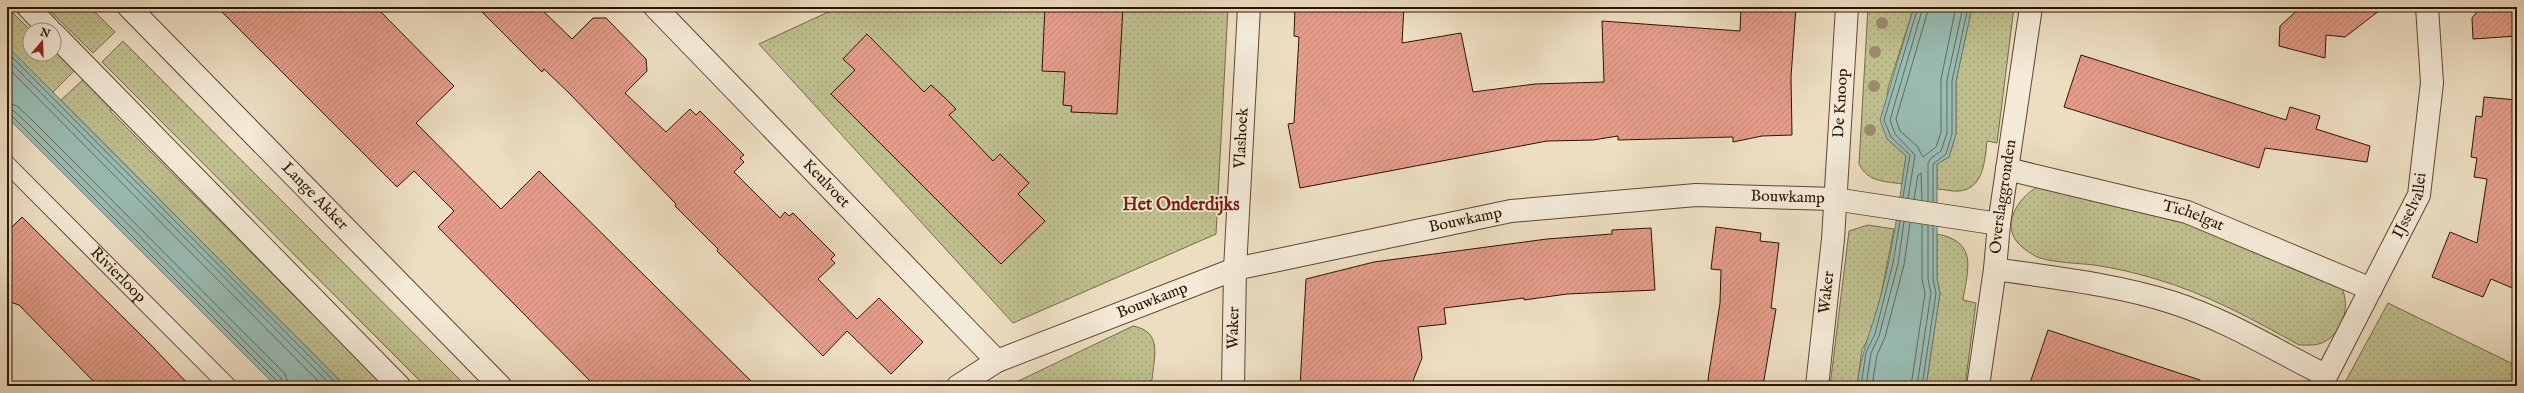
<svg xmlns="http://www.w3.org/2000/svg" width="2524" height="393" font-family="'IM FELL English',serif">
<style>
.grass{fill:url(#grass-dots);stroke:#766a47}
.water{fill:#99bcb4;stroke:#6e796c}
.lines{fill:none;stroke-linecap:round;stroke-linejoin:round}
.shore{stroke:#64685a;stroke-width:1}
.building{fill:url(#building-hatch);stroke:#2e1400}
.lane-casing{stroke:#5e4630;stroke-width:18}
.street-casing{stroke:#5e4630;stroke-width:24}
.lane{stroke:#f3ead7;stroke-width:16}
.street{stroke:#f3ead7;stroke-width:22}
.tree{fill:#9c8b6f}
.labels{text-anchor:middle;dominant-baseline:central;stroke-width:3.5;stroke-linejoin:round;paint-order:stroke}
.street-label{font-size:16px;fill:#2e1400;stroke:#f3ead7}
.quarter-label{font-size:18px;font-weight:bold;fill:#7a1f14;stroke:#f3ead7}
</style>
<defs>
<pattern id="grass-dots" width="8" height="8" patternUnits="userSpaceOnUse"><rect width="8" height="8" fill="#bfbf8e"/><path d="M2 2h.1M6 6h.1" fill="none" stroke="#a4a379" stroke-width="1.8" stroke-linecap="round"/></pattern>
<pattern id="building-hatch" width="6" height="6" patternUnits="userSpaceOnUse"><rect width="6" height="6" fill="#e39d8a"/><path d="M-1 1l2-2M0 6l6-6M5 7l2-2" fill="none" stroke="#c38675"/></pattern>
</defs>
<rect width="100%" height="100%" fill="#eddec2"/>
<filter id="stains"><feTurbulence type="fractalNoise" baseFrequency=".005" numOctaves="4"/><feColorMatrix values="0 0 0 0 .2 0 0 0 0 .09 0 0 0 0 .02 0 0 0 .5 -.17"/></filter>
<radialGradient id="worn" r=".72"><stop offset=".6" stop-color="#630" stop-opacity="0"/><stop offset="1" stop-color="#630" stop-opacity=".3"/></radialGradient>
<!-- grass -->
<g class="grass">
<polygon points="7,7 30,30 30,54 64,54 78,67 53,92 7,46"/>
<polygon points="46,7 90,7 115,32 93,53"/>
<polygon points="839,7 1228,7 1216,234 1013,323 759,44"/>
<path d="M1868 7H1914L1888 88 1887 139 1906 156 1902 184C1883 181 1868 182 1859 164Z"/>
<path d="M1972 7H2014L1997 143 1987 141C1985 159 1984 189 1959 191 1952 192 1944 189 1937 189V164L1949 157 1956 134V81Z"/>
<polygon points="123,41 466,386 425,386 102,62"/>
<polygon points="87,76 110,100 111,112 384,386 345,386 61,100"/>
<path d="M2039 186 2178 218 2340 284C2351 303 2345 331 2324 342 2316 346 2308 345 2299 345 2254 320 2207 294 2156 279 2136 273 2115 268 2094 265 2077 263 2057 263 2040 258 2034 256 2027 251 2022 247 1998 227 2018 197 2039 186Z"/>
<polygon points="1868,225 1894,229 1881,295 1871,333 1862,350 1857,386 1830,386 1849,231"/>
<path d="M1937 234C1978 242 1968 268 1963 300L1976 303 1965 386H1926L1940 293 1937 279Z"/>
<polygon points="2388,303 2517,366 2517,386 2343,386"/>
<path d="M1133 326C1163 332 1154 356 1152 380L1140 386H1008Z"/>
</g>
<!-- water -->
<g class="water">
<path d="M1914 7H1972L1956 81V134L1949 157 1937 164V279L1940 293 1926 386H1857C1860 354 1873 326 1881 295 1893 249 1899 203 1906 156L1887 139 1880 120Z"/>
<polygon points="7,46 345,386 276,386 7,117"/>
</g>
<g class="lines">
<!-- shore -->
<g class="shore">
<polyline points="1929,7 1896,119 1900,131 1917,146 1923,157 1936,147 1941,132 1941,79 1956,7"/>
<polyline points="7,52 339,386"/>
<polyline points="7,59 332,386"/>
<polyline points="7,67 323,386"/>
<polyline points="7,103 17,106 34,122 285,374 289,386"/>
<polyline points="7,109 14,111 30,126 281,378 283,386"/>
<polyline points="7,114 11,115 277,381 278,386"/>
<polyline points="1903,197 1910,155 1891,137 1884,120 1918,7"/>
<polyline points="1908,198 1915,155 1895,134 1890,120 1923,7"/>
<polyline points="1914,199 1918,175 1921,173 1922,200"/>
<polyline points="1928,201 1928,163 1931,158 1941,151 1947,133 1947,80 1963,7"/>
<polyline points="1933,202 1933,164 1946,154 1952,134 1952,81 1968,7"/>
<polyline points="1861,386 1866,352 1875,334 1893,263 1900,221"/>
<polyline points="1866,386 1871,353 1879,336 1898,264 1904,222"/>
<polyline points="1872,386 1877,355 1885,337 1904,265 1910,223"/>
<polyline points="1911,386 1925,293 1922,279 1922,225"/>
<polyline points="1917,386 1931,293 1928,279 1928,225"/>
<polyline points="1922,386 1936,293 1933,279 1933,226"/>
</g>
</g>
<!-- building -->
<g class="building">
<polygon points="217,7 376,7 454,86 416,123 501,209 539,171 756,386 595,386 438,227 454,211 414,171 397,187"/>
<polygon points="477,7 539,7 572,39 593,18 606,18 646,59 647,71 625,93 666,132 690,109 696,115 700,111 744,155 740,158 744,162 734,172 780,218 785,212 789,216 793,213 835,255 831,259 835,263 818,279 857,319 879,298 923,342 891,374 847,331 823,356 717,251 718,249 675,206 676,204 570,94 544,69 542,72"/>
<polygon points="1045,7 1123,7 1117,114 1071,112 1072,106 1063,105 1065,72 1042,71"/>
<polygon points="1295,7 1404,7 1402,43 1461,33 1473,92 1535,84 1604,82 1602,21 1740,31 1741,7 1796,7 1791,77 1792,135 1762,136 1733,142 1733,137 1618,140 1618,136 1593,140 1547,141 1300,188 1288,124 1294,123 1299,37 1294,36"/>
<polygon points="2301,7 2384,7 2345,37 2326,35 2325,58 2279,46 2280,26"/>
<polygon points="2481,7 2517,7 2517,36 2473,39 2472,18"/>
<polygon points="867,34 924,92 931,85 944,97 956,109 949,115 993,161 1000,154 1029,183 1018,194 1045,221 1001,264 831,94 855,70 843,59"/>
<polygon points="2081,55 2286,120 2290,107 2320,116 2316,129 2370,146 2367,162 2265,148 2259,168 2064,107"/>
<polygon points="2484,97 2517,100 2517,290 2491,279 2483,297 2432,277 2450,232 2477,243 2487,179 2474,177 2477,158 2471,157 2476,116 2482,117"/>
<polygon points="22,217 149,343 190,386 98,386 19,305 7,301 7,232"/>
<polygon points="1716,227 1761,233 1760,241 1779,243 1771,308 1776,309 1763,386 1707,386 1720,303 1721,270 1711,269"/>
<polygon points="1651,228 1655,290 1567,294 1524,300 1524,298 1444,308 1446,324 1418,327 1422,358 1411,386 1300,386 1306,279 1374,262 1547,239 1612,234 1612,230"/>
<polygon points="2048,330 2200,380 2200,386 2029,386"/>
</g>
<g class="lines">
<defs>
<g id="lane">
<path id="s1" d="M7 164 228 386"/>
</g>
<g id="street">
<polyline points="28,7 50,30"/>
<path id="s2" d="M129 7 500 386"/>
<path id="s3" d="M655 7 997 361"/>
<polyline points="54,34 399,386"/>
<path id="s4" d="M2007 169 2187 212 2371 289"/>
<path d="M1995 269C2054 278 2114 284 2171 302 2225 319 2275 350 2325 375"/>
<path id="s5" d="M958 386 997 361 1235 269 1511 211 1696 195 1834 199 1999 224"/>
<path id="s6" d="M1233 386 1235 269 1249 7"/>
<path id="s7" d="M1817 386 1833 239 1847 7"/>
<path id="s8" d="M1978 386 1995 269 1999 224 2031 7"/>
<path id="s9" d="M2321 386 2419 195 2432 83 2427 7"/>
</g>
</defs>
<!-- lane casing -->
<use href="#lane" class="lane-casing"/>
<!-- street casing -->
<use href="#street" class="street-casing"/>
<!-- lane -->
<use href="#lane" class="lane"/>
<!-- street -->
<use href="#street" class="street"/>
</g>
<!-- trees -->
<g class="tree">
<circle cx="1882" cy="23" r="6"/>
<circle cx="1875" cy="52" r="6"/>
<circle cx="1874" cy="86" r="6"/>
<circle cx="1870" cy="130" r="6"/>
</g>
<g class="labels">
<!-- street labels -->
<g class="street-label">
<text stroke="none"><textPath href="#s7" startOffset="284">De Knoop</textPath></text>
<text stroke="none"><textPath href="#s6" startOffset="248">Vlashoek</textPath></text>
<text stroke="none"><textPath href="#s3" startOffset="246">Keulvoet</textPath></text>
<text stroke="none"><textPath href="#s2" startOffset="265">Lange Akker</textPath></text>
<text stroke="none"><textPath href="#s8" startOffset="191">Overslaggronden</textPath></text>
<text stroke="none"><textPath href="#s5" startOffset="861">Bouwkamp</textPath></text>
<text stroke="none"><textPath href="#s9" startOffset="202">IJsselvallei</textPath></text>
<text stroke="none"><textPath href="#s4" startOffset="192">Tichelgat</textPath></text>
<text stroke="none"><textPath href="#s5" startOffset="537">Bouwkamp</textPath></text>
<text stroke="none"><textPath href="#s1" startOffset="157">Rivierloop</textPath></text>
<text stroke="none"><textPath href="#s7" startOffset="94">Waker</textPath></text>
<text stroke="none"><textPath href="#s5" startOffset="213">Bouwkamp</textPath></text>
<text stroke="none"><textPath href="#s6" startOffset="58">Waker</textPath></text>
</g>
<!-- quarter labels -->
<g class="quarter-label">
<text x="1181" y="205">Het Onderdijks</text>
</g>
</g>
<!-- margin -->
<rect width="2524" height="393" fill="none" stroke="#eddec2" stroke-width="24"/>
<rect x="8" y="8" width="2508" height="377" fill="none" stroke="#2e1400" stroke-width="2"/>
<rect x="12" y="12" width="2500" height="369" fill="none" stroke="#2e1400"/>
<!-- north arrow -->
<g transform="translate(42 42) rotate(19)"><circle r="19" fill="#f3ead7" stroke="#a49481"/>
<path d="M0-3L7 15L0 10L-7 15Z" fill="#8f2418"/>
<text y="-6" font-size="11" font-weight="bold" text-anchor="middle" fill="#2e1400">N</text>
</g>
<rect width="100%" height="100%" filter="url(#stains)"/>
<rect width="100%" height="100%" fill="url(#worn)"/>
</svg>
